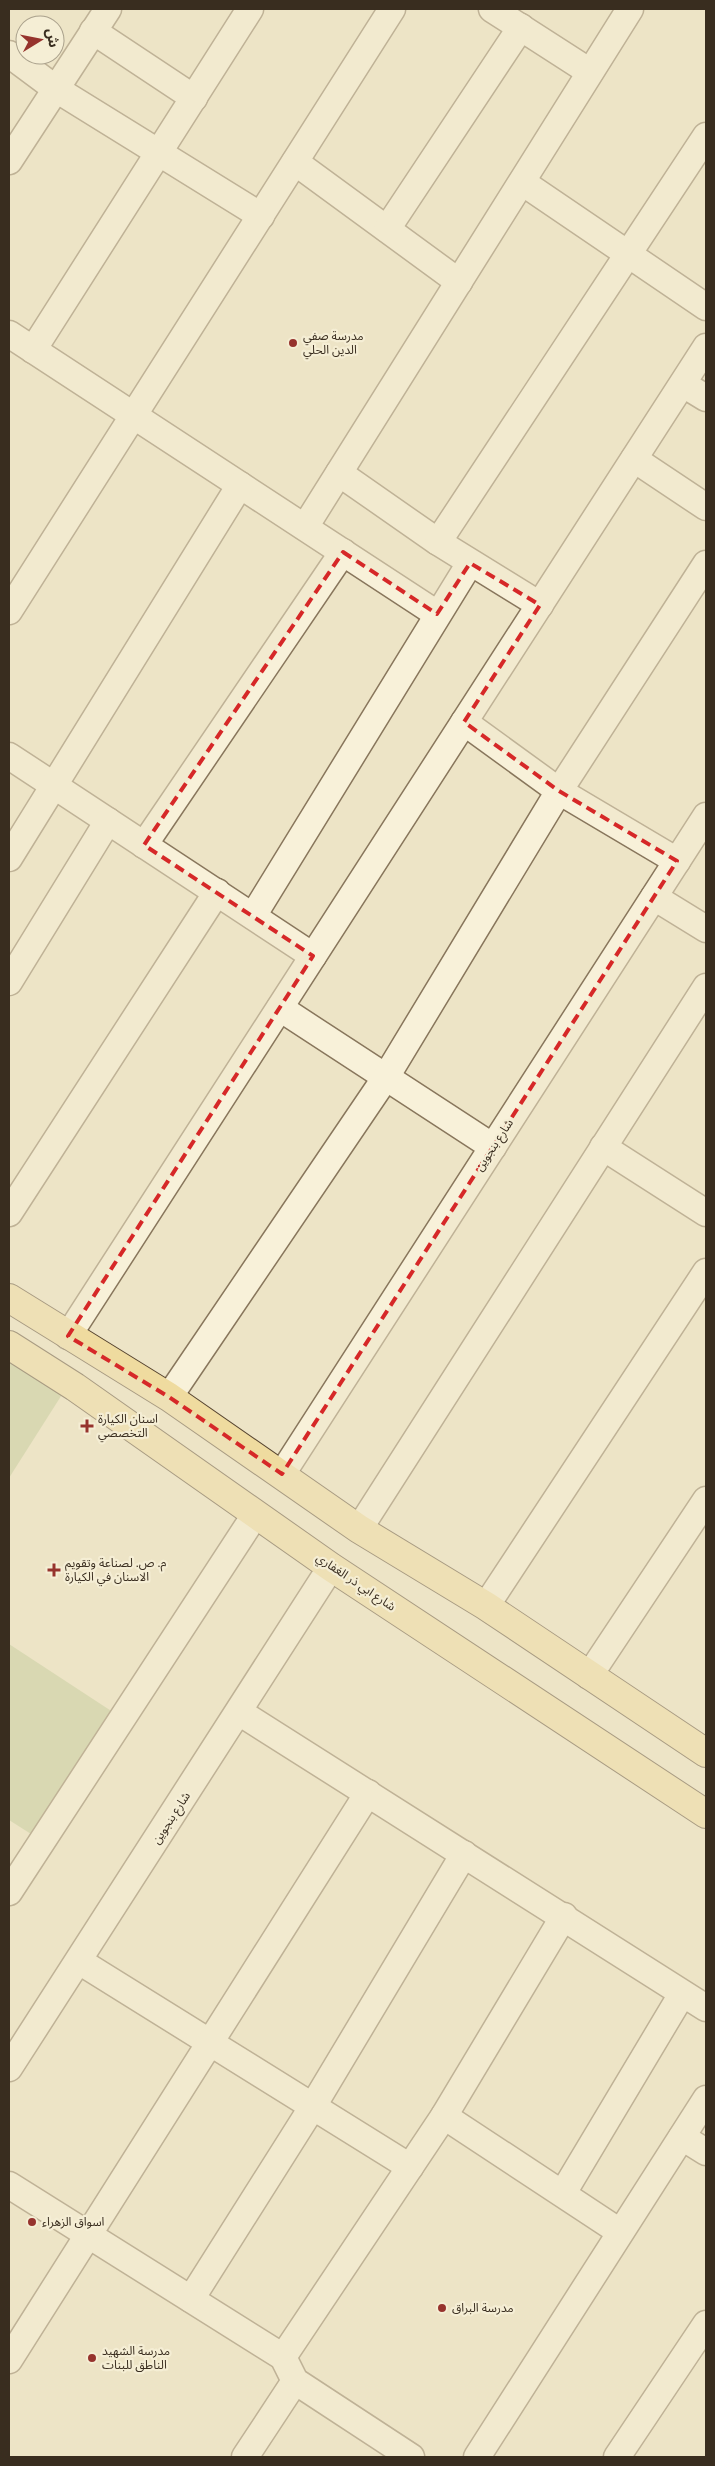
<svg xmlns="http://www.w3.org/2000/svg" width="715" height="2466" font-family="'Times New Roman','Noto Sans Arabic',serif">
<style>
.green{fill:#c2cb9a}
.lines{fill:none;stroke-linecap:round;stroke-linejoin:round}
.minor-casing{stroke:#88765c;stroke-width:29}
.major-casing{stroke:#564430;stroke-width:30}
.minor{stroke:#f8f1d9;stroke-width:26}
.major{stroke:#efdb9f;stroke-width:28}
.marked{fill:none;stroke:#d62828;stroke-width:4;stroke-dasharray:10 6;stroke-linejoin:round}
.poi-dot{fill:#96332d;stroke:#f5eed5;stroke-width:2}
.labels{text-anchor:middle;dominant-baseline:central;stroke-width:4.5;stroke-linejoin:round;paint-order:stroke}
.poi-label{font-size:12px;fill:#392d1f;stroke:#f5eed5;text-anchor:start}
.street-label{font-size:12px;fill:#392d1f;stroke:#f5eed5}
</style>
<rect width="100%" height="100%" fill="#ede4c6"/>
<!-- green -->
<g class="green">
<polygon points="9,1358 63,1393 9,1478"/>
<polygon points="9,1644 122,1718 42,1841 9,1820"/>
</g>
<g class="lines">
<defs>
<g id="minor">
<polyline points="492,9 590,72"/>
<polyline points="93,31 194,98"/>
<polyline points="9,54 56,89 261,216"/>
<polyline points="9,161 108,9"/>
<polyline points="295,162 459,282"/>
<polyline points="522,182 706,307"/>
<polyline points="387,229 521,27"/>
<polyline points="9,334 437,614"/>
<polyline points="33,350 250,9"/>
<polyline points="683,384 706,398"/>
<polyline points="634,459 706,507"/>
<polyline points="339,473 438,542 540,605"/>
<polyline points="305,527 630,9"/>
<polyline points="438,542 706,136"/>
<polyline points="9,611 392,9"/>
<polyline points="464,722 559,791 677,861"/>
<polyline points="9,756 313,956"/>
<polyline points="144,845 343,552"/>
<polyline points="9,858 240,485"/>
<polyline points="654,897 706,929"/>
<polyline points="253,916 470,563"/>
<polyline points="9,982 108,821"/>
<polyline points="280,1008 493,1147"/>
<polyline points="603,1147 706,1213"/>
<polyline points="9,1213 217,892"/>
<polyline points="68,1336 706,347"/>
<polyline points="169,1397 386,1077 559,791 706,564"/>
<polyline points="282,1474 706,816"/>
<polyline points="359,1529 706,987"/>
<polyline points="486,1606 706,1272"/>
<polyline points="589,1676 706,1500"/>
<polyline points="239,1712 706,2008"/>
<polyline points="9,1892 255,1515"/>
<polyline points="79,1961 410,2167"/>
<polyline points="9,2068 331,1567"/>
<polyline points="444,2116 620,2232"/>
<polyline points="682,2137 706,2152"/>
<polyline points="9,2185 283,2357 295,2381 411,2457"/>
<polyline points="563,2193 682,1994"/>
<polyline points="191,2299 313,2106 464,1854"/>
<polyline points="283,2357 444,2116 564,1916"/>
<polyline points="9,2360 368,1793"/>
<polyline points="245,2457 295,2381"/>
<polyline points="477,2457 706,2099"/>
<polyline points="617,2457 706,2324"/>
</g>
<g id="major">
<polyline points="9,1298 169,1397 359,1529 486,1606 706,1753"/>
<polyline points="9,1345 75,1387 331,1567 706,1814"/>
</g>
</defs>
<!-- minor casing -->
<use href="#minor" class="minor-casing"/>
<!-- major casing -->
<use href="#major" class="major-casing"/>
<!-- minor -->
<use href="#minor" class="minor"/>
<!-- major -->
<use href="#major" class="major"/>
</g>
<!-- marked area -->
<path d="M0 0H715V2466H0ZM343 552 437 614 470 563 540 605 464 722 559 791 677 861 282 1474 169 1397 68 1336 313 956 144 845Z" fill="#ede4c6" fill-opacity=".55" fill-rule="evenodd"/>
<path class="marked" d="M343 552 437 614 470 563 540 605 464 722 559 791 677 861 282 1474 169 1397 68 1336 313 956 144 845Z"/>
<!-- markers -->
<g class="poi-dot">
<circle cx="293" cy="343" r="5"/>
<path d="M84.5 1418.5h5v5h5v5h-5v5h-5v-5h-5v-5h5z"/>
<path d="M51.5 1562.5h5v5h5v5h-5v5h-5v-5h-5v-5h5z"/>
<circle cx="32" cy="2222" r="5"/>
<circle cx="442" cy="2308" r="5"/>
<circle cx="92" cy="2358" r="5"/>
</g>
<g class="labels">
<!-- poi labels -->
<g class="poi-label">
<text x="303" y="336">مدرسة صفي<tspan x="303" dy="14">الدين الحلي</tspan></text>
<text x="98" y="1419">اسنان الكيارة<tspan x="98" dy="14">التخصصي</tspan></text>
<text x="65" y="1563">م. ص. لصناعة وتقويم<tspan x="65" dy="14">الاسنان في الكيارة</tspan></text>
<text x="42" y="2222">اسواق الزهراء</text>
<text x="452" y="2308">مدرسة البراق</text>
<text x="102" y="2351">مدرسة الشهيد<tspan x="102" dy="14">الناطق للبنات</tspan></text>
</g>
<!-- street labels -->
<g class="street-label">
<text transform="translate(494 1145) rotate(-57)">شارع بنجوين</text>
<text transform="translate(356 1582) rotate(34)">شارع ابي ذر الغفاري</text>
<text transform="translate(171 1818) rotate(-57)">شارع بنجوين</text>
</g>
</g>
<!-- border -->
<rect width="715" height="2466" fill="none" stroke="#392d1f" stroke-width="20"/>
<!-- north arrow -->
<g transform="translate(40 40) rotate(80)"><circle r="24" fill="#f5eed5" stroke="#aaa18c"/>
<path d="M0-4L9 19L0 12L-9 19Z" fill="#96332d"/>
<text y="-8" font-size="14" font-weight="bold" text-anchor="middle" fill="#392d1f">ش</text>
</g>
</svg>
